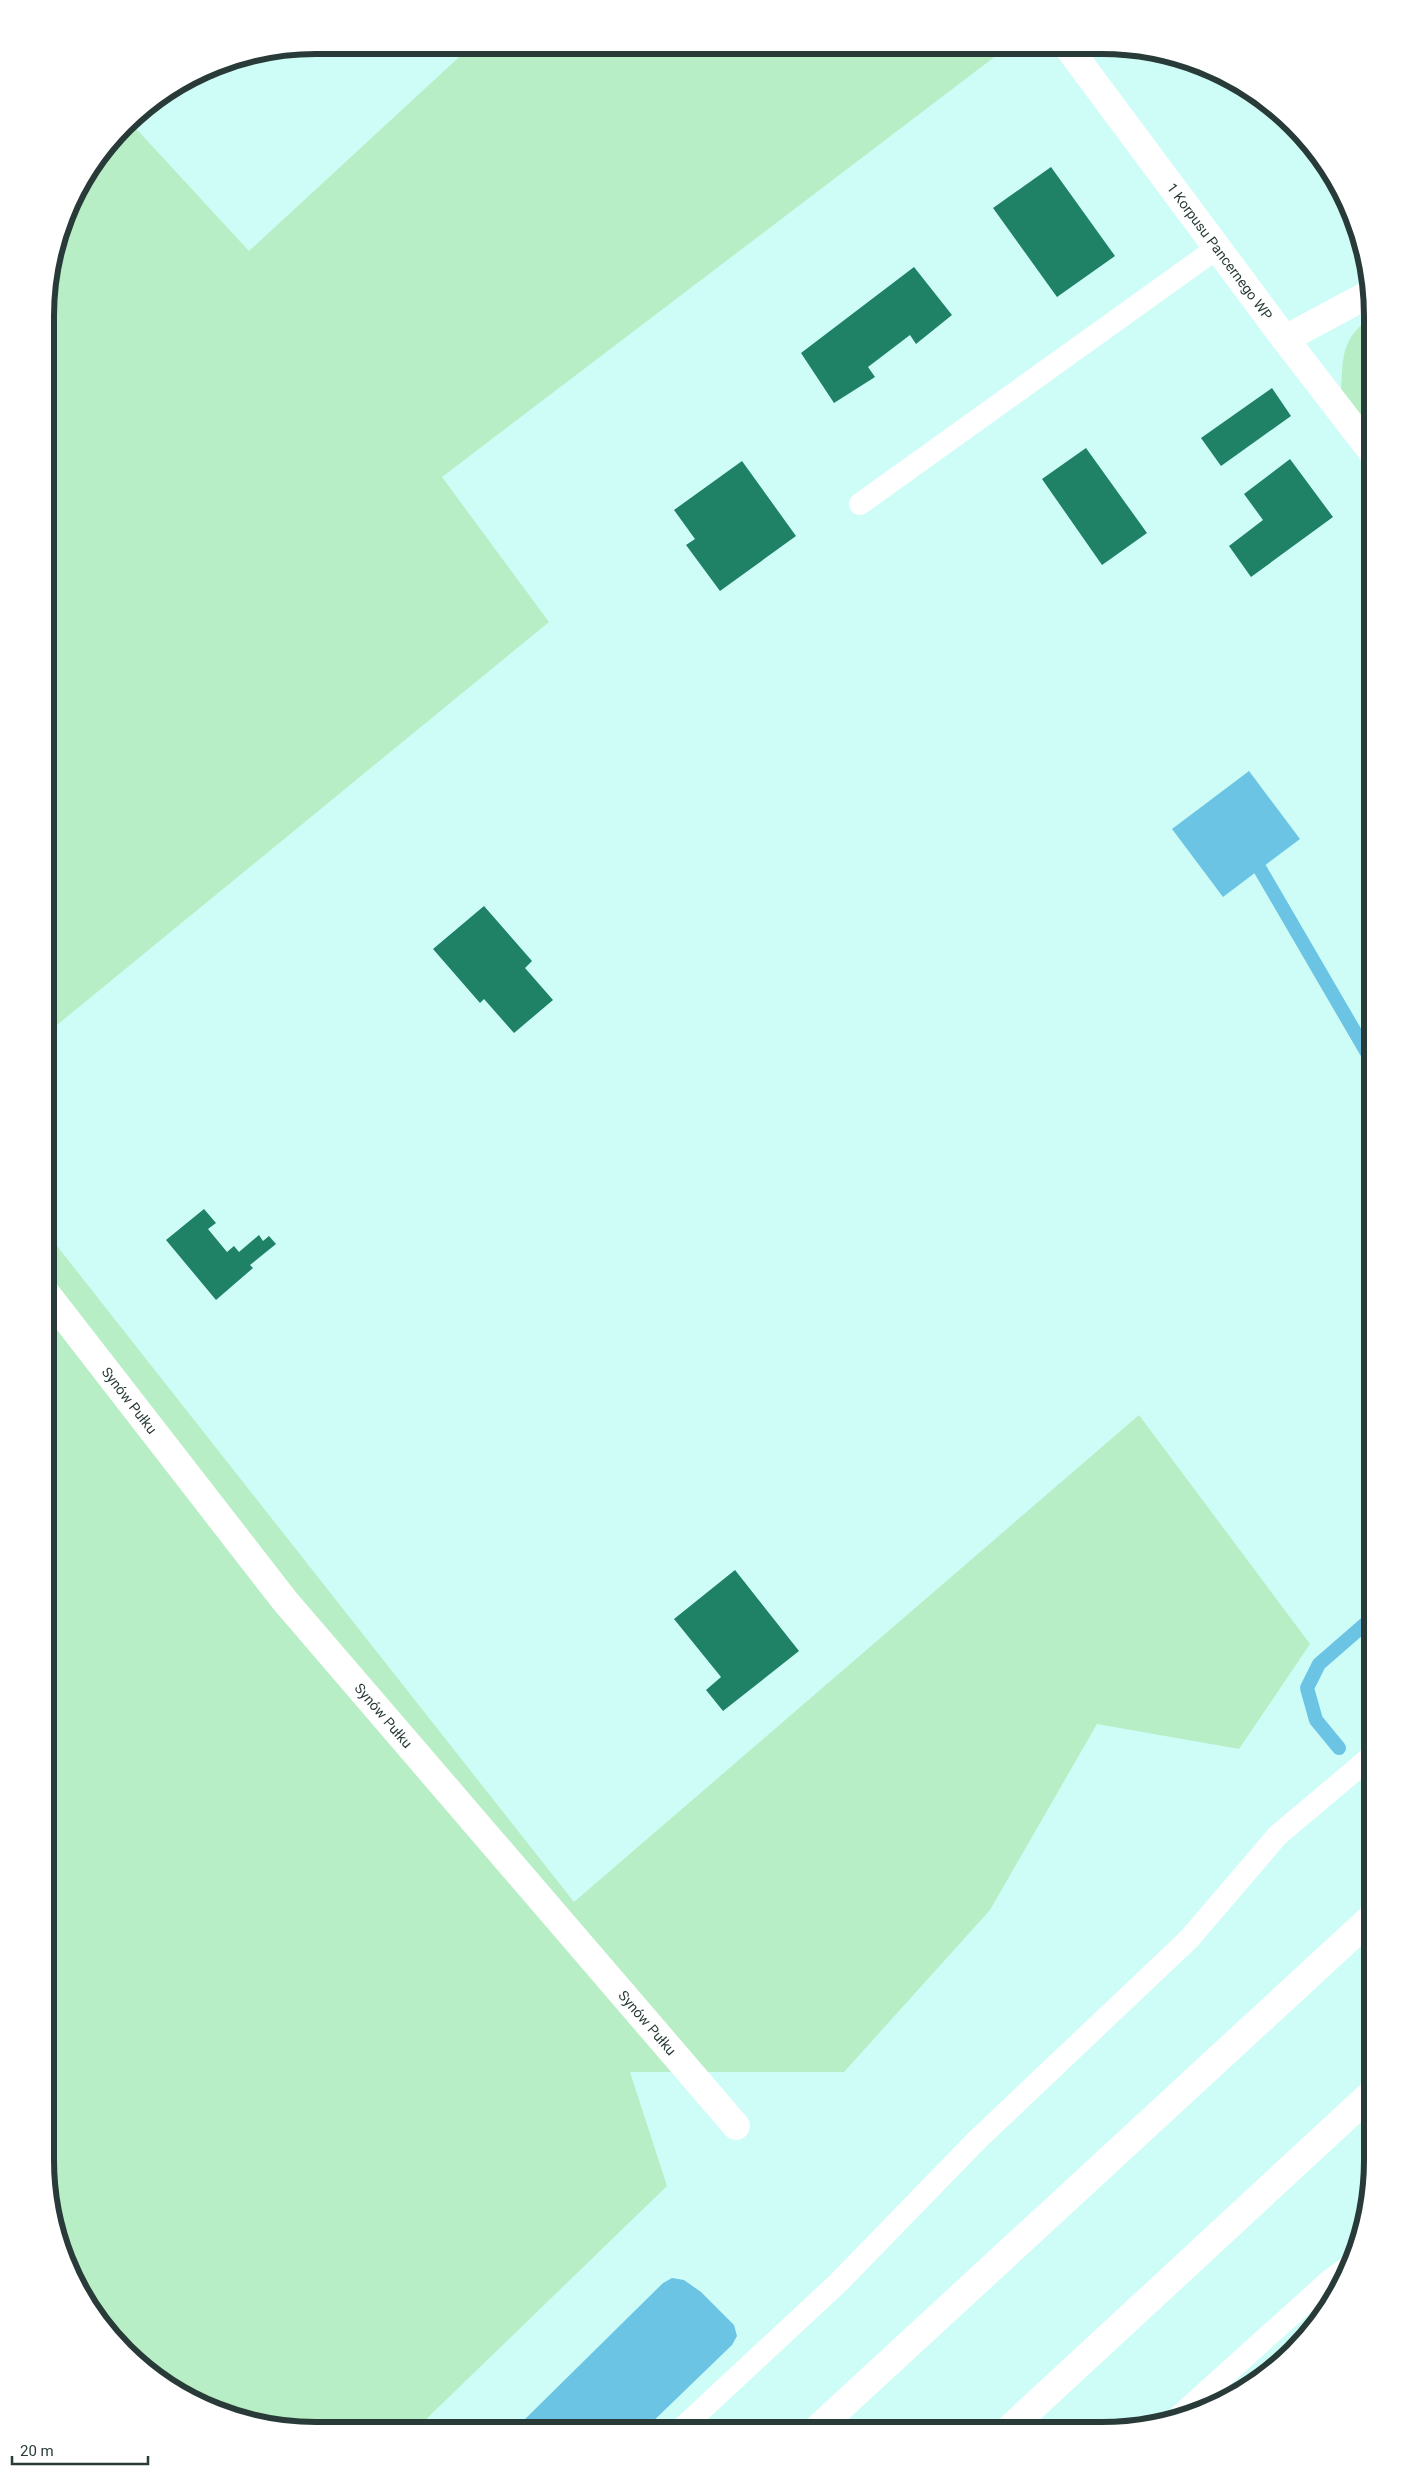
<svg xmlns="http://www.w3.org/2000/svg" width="1418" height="2476" font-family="Roboto,sans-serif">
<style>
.green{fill:#b8eec5}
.water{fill:#6cc4e5}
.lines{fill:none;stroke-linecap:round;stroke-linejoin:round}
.stream{stroke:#6cc4e5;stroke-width:14}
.building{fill:#1f8166}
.service{stroke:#fff;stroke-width:22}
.minor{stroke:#fff;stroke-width:28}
.motorway{stroke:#fff;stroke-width:28}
.labels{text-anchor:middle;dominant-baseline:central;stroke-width:5;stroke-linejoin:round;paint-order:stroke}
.street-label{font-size:14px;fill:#293b39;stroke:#fff}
.rim{fill:none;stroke:#293b39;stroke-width:6}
</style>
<rect width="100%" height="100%" fill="#cefdf8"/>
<!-- green -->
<g class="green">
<polygon points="471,46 1005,49 442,477 549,622 46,1034 47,281 73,196 130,122 249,251"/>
<path d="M1373 316V433L1341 391C1343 356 1341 338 1373 316Z"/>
<polygon points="46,1232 574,1902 1139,1415 1310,1644 1239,1749 1097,1724 990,1910 844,2072 630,2072 667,2186 416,2429 280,2429 196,2403 137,2364 91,2311 59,2247 45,2160"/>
</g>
<!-- water -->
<g class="water">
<polygon points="1249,771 1300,839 1223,897 1172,829"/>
<polygon points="672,2278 684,2280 701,2292 734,2325 737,2336 732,2345 644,2430 515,2429 663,2283"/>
</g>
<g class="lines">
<!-- stream -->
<g class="stream">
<polyline points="1260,869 1373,1063"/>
<polyline points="1339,1748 1316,1720 1307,1688 1319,1664 1373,1617"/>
<polyline points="1370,1788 1373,1791"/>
</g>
</g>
<!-- building -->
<g class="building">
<polygon points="1051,167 1115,256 1057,297 993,208"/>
<polygon points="914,267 952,315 916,344 910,335 868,367 875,377 834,403 801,353"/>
<polygon points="1272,388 1291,416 1221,466 1201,438"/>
<polygon points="1086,448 1147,533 1102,565 1042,479"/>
<polygon points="1290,459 1333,517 1251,577 1229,546 1263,520 1244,494"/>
<polygon points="742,461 796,536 720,591 686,545 695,539 674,510"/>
<polygon points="484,906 532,961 525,968 553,1000 514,1033 484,999 480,1003 433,949"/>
<polygon points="204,1209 216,1223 208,1229 227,1252 234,1246 239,1252 259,1235 263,1241 269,1236 276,1244 250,1265 253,1268 216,1300 166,1240"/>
<polygon points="735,1570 799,1651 723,1711 706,1690 721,1677 674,1619"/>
</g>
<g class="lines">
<!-- service -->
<g class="service">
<polyline points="860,504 1217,248"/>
<polyline points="1176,2419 1329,2281 1353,2263"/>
<polyline points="680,2430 839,2282 977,2140 1189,1939 1278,1835 1373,1755"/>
</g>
<!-- minor -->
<g class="minor">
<path id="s1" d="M1070 50 1285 339 1373 453"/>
<polyline points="1285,339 1369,294"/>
<path id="s2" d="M46 1293 285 1601 736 2126"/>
</g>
<!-- motorway -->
<g class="motorway">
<polyline points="816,2430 1372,1917"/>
<polyline points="1007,2431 1372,2093"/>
</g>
</g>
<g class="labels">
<!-- street labels -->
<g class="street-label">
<text stroke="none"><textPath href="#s1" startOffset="251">1 Korpusu Pancernego WP</textPath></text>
<text stroke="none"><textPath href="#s2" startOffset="136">Synów Pułku</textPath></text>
<text stroke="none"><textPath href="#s2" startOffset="541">Synów Pułku</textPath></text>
<text stroke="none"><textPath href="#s2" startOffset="946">Synów Pułku</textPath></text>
</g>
</g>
<!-- crop -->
<path d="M0 0H1418V2476H0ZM316 54H1102A262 262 0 0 1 1364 316V2160A262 262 0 0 1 1102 2422H316A262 262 0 0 1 54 2160V316A262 262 0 0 1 316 54Z" fill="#fff" fill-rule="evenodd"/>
<path class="rim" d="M316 54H1102A262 262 0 0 1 1364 316V2160A262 262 0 0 1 1102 2422H316A262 262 0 0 1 54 2160V316A262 262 0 0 1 316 54Z"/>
<!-- scale -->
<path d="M12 2456v8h136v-8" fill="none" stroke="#293b39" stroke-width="2.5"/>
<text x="20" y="2456" font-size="15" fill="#293b39" stroke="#ffffff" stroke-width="4" paint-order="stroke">20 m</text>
</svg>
